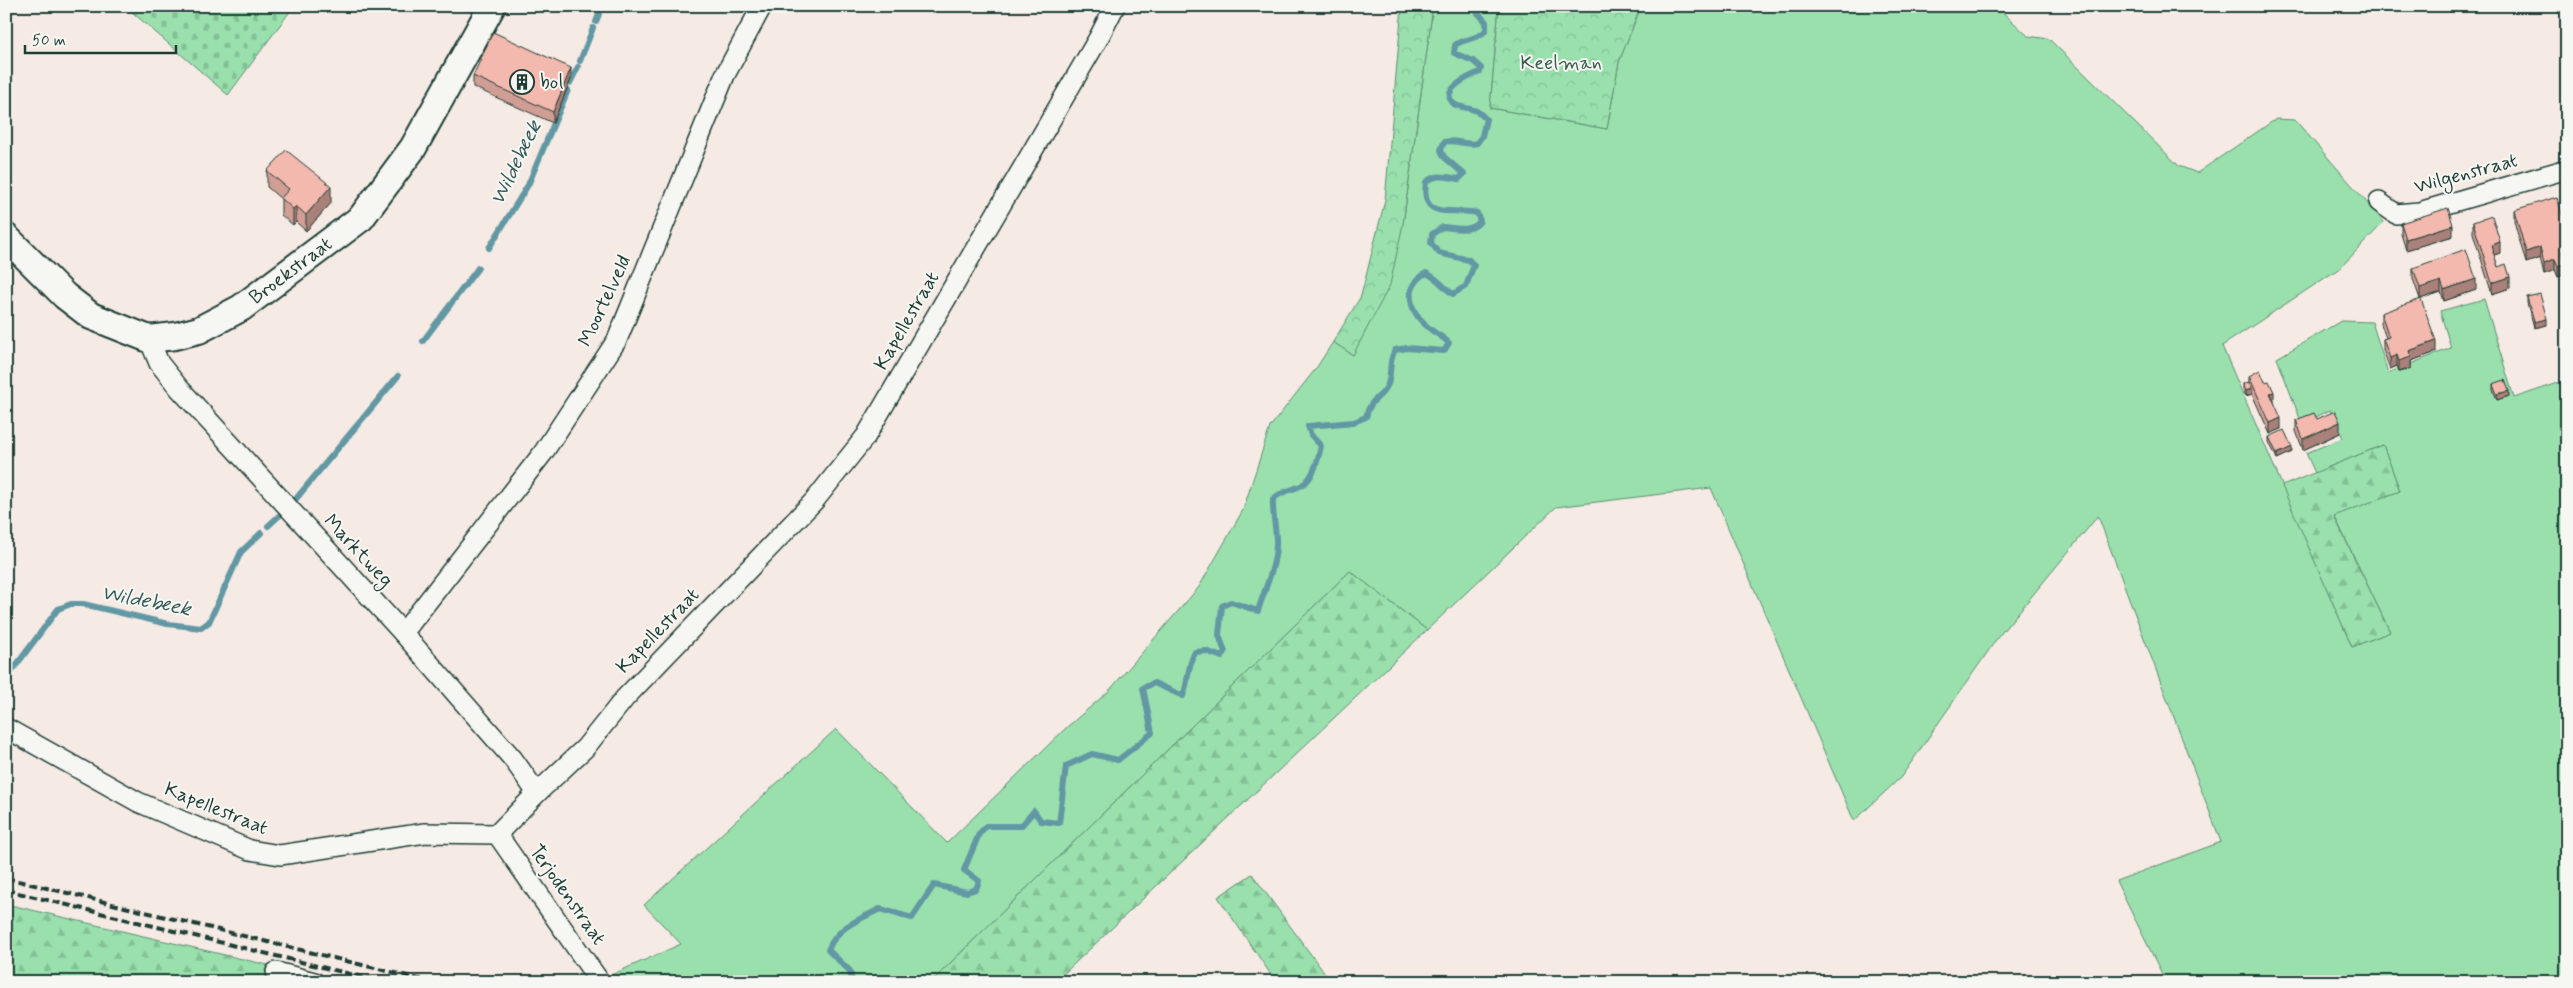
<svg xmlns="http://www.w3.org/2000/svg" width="2573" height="988" font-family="Mynerve,sans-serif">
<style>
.grass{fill:#99e0ad;stroke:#5c8e70}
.forest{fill:url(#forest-firs);stroke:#5c8e70}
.cemetery{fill:url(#cemetery-stones);stroke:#5c8e70}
.park{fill:url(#park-crowns);stroke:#5c8e70}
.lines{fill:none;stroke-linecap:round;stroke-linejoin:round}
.stream{stroke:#6298a4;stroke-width:6}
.street-casing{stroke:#1f3d34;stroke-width:22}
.secondary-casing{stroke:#1f3d34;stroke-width:30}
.street{stroke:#f6f6f2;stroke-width:19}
.secondary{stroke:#f6f6f2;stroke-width:26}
.rail{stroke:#1f3d34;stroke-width:4;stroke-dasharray:8 4;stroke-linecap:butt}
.wall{fill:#d19e96;stroke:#1f3d34}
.shaded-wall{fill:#aa817a;stroke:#1f3d34}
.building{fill:#f3b8ae;stroke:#1f3d34}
.labels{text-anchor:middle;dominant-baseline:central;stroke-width:4;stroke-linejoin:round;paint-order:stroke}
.park-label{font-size:20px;fill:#375e4c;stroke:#f6f6f2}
.poi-label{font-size:20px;fill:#1f3d34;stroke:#f6f6f2;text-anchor:start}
.street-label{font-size:20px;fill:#1f3d34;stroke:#f6f6f2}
.water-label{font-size:21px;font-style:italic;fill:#355b59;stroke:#f6f6f2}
</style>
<defs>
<pattern id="forest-firs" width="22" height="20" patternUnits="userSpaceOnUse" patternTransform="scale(1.25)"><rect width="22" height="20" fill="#99e0ad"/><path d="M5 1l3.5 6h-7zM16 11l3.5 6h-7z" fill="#83c195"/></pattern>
<pattern id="cemetery-stones" width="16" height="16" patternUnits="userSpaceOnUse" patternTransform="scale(1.25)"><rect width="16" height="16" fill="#99e0ad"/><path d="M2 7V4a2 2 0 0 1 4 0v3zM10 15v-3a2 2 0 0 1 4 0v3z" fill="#83c195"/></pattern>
<pattern id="park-crowns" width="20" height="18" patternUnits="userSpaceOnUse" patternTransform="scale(1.25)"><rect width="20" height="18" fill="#99e0ad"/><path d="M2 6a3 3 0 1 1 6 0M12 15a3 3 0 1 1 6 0" fill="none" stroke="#83c195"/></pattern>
</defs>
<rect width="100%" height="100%" fill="#f5eae4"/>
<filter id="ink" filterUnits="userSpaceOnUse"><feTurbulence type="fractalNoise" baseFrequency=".02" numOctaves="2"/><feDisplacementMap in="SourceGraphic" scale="10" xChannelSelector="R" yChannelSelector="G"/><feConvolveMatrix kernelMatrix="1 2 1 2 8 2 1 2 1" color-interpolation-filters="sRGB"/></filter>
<g filter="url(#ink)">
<!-- grass -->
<polygon class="grass" points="1433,6 1499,6 1490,108 1607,129 1619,62 1641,6 1996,6 2028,36 2049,39 2179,166 2197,173 2276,119 2295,120 2384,222 2340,268 2222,346 2352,647 2390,632 2334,515 2400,491 2383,445 2315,473 2306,453 2343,438 2330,410 2302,424 2277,358 2341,321 2372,322 2388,373 2451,348 2440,311 2484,299 2514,398 2567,380 2567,982 2166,982 2116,881 2221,842 2098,516 1998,637 1901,777 1854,821 1711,488 1556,507 1427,630 1350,571 931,982 616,982 611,975 681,944 644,905 836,729 947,843 1067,727 1108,692 1199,587 1243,510 1270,427 1317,367 1333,342 1353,355 1403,224"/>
<!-- forest -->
<g class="forest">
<polygon points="2383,445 2400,491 2334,516 2390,632 2352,647 2282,486"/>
<polygon points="1350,571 1427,630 1055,982 931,982"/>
<polygon points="1252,874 1331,982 1276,982 1218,897"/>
<polygon points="6,904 272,966 266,982 6,982"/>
</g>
<!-- cemetery -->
<polygon class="cemetery" points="125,6 294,6 228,95"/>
<!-- park -->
<g class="park">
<polygon points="1402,6 1433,6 1403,224 1390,285 1353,355 1333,342 1361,296 1385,200"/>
<polygon points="1499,6 1641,6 1619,62 1607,129 1490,108"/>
</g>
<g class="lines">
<!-- stream -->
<g class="stream">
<polyline points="596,22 602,6"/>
<polyline points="580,61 593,28"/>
<polyline points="570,83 578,67"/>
<polyline points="489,248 528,185 568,90"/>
<polyline points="441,317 478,268"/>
<polyline points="423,341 438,321"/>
<polyline points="295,500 398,376"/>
<polyline points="268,526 281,514"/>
<polyline points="6,679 58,609 71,604 83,604 168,624 201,628 209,622 241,552 261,533"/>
<polyline points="804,982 814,982"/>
<path d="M852 982 850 971 828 950C837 927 858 920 880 909L912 918 934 885 967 892 976 889 979 881 964 870 979 834 986 826H1021L1034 811 1041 821 1059 823 1066 766 1092 754 1118 760 1152 733 1143 688 1154 683 1183 696C1189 680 1187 667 1195 652L1206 651 1222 657 1225 652 1219 635 1222 606 1231 602 1258 611C1264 590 1275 569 1276 546 1277 530 1272 515 1273 499 1283 490 1292 491 1302 485 1314 478 1318 459 1321 446L1311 435 1308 426 1354 422 1366 417C1370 397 1382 399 1388 384 1392 372 1388 362 1395 350L1407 348 1444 351 1449 343C1443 337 1436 334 1429 328 1410 313 1401 287 1426 273 1438 278 1443 287 1453 294L1466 286 1474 265 1469 260 1439 253 1431 243 1432 234 1443 227C1455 228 1472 233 1480 221L1477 213C1452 207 1420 222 1426 182 1437 173 1446 177 1459 179L1464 174 1444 157 1441 150 1444 142C1456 139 1466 146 1477 143L1482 136 1486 119C1483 116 1478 111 1474 110 1467 107 1460 108 1454 104 1438 90 1470 76 1480 72L1481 68 1473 61 1454 53 1455 45C1465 38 1478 40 1486 30V22L1472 6"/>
</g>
<defs>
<g id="street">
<polyline points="2379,202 2396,214 2419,212 2567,169"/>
<polyline points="149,339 159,363 179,388 403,633 513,759 537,793"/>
<polyline points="403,633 543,453 617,340 725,75 762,6"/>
<polyline points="6,728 138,802 250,850 280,855 425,833 497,834 537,793 585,748 625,698 815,500 866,436 1098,39 1115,6"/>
<polyline points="497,834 600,982"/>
<polyline points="276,972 314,982"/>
</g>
<g id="secondary">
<path id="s1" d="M6 237 65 296 91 316 149 339 175 336 199 330 241 308 361 218 413 148 492 6"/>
</g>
</defs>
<!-- street casing -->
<use href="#street" class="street-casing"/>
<!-- secondary casing -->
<use href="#secondary" class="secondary-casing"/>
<!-- street -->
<use href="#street" class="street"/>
<!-- secondary -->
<use href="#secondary" class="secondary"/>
<!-- rail -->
<g class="rail">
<polyline points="6,878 432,982"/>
<polyline points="6,890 383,982"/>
</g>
</g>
<!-- wall -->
<g class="wall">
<polygon points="473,76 571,79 553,123 473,87"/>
<polygon points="267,171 331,203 306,231 296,222 293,225 281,215 281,199 267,187"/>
<polygon points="2514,210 2567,230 2567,251 2564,252 2564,260 2562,261 2563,275 2558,277 2555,270 2544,274 2540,258 2526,263 2514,221"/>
<polygon points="2473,222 2500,253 2494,255 2498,267 2510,288 2492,294 2473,233"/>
<polygon points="2401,223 2453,236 2406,250 2401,234"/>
<polygon points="2413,268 2476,290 2444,301 2441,292 2420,299 2413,279"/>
<polygon points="2527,297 2547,325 2534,328 2527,303"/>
<polygon points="2381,313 2436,352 2411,361 2411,368 2399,372 2397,366 2390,369 2383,350 2383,339 2386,338 2381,324"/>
<polygon points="2249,376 2274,402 2281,429 2270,434 2252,394 2246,396 2243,390 2243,384 2249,382"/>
<polygon points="2493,384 2509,396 2497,400 2493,389"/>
<polygon points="2317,419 2340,433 2303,450 2296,431 2296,420"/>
<polygon points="2269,437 2292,452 2277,459 2269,442"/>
</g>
<!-- shaded-wall -->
<g class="shaded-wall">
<polygon points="571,68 571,79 553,123 553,112"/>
<polygon points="331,186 331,203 306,231 306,215"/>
<polygon points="296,206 296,222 293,225 293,209"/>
<polygon points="2453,225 2453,236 2406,250 2406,239"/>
<polygon points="2567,240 2567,251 2564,252 2564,260 2562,262 2562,241"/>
<polygon points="2500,242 2500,253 2491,256 2491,245"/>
<polygon points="2540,247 2540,258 2526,263 2526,252"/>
<polygon points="2555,259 2555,270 2544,274 2544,263"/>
<polygon points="2563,264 2563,275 2558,277 2558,266"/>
<polygon points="2510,277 2510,288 2492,294 2492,283"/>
<polygon points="2476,279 2476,290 2444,301 2444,290"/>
<polygon points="2441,281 2441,292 2420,299 2420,288"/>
<polygon points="2547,319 2547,325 2534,328 2534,322"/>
<polygon points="2436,341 2436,352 2411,361 2411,368 2399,372 2399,361 2409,351"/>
<polygon points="2397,355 2397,366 2390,369 2390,358"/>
<polygon points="2252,388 2252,394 2246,396 2246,391"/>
<polygon points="2509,391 2509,396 2497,400 2497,394"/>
<polygon points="2274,392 2274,402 2270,393"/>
<polygon points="2281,418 2281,429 2270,434 2270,423"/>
<polygon points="2340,422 2340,433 2303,450 2303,439"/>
<polygon points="2292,447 2292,452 2277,459 2277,454"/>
</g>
<!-- building -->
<g class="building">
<polygon points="493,32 571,68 553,112 473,76"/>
<polygon points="286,150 331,186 306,215 296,206 293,209 281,198 289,189 267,171"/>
<polygon points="2557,197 2567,230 2567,240 2562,241 2564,249 2562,251 2563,264 2558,266 2555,259 2544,263 2540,247 2526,252 2514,210"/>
<polygon points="2448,208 2453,225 2406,239 2401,223"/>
<polygon points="2492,216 2500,242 2491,245 2498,267 2506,264 2510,277 2492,283 2473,222"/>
<polygon points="2466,249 2476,279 2444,290 2441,281 2420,288 2413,268"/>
<polygon points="2540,294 2547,319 2534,322 2527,297"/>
<polygon points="2421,299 2436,341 2409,351 2411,357 2399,361 2397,355 2390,358 2383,339 2389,337 2381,313"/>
<polygon points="2260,370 2265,382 2269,381 2274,392 2270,393 2281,418 2270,423 2249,376"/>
<polygon points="2505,380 2509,391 2497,394 2493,384"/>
<polygon points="2249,382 2252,388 2246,391 2243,384"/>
<polygon points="2335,411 2340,422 2303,439 2296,420 2314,413 2317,419"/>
<polygon points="2284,430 2292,447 2277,454 2269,437"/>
</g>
</g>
<!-- icons -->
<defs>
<symbol id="building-ring" viewBox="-11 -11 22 22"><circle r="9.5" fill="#f6f6f2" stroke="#1f3d34" stroke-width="1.5"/><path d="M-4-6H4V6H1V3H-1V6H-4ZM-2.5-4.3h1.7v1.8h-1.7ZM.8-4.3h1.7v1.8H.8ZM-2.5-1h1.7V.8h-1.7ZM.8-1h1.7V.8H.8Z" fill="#1f3d34"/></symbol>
</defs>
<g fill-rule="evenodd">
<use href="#building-ring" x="508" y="68" width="28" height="28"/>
</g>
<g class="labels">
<!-- park labels -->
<g class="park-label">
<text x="1561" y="63">Keelman</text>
</g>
<!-- poi labels -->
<g class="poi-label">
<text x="540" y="82">bol</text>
</g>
<!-- street labels -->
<g class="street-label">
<text transform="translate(2466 174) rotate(-15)">Wilgenstraat</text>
<text stroke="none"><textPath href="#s1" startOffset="339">Broekstraat</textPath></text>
<text transform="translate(605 301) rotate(-65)">Moortelveld</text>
<text transform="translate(907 321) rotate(-60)">Kapellestraat</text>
<text transform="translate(358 551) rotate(47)">Marktweg</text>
<text transform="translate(658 631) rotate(-46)">Kapellestraat</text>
<text transform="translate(216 809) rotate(22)">Kapellestraat</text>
<text transform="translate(567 895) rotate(55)">Terjodenstraat</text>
</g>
<!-- water labels -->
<g class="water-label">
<text transform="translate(516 163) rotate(-64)">Wildebeek</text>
<text transform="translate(146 601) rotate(11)">Wildebeek</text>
</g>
</g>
<!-- margin -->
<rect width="2573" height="988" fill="none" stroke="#f6f6f2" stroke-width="25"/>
<rect x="12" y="12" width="2548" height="963" fill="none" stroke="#1f3d34" stroke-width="2" filter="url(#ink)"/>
<!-- scale -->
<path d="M25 45v8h151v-8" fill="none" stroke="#1f3d34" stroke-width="2.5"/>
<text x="32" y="45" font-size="15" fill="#1f3d34" stroke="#f6f6f2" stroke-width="4" paint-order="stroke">50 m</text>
</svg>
